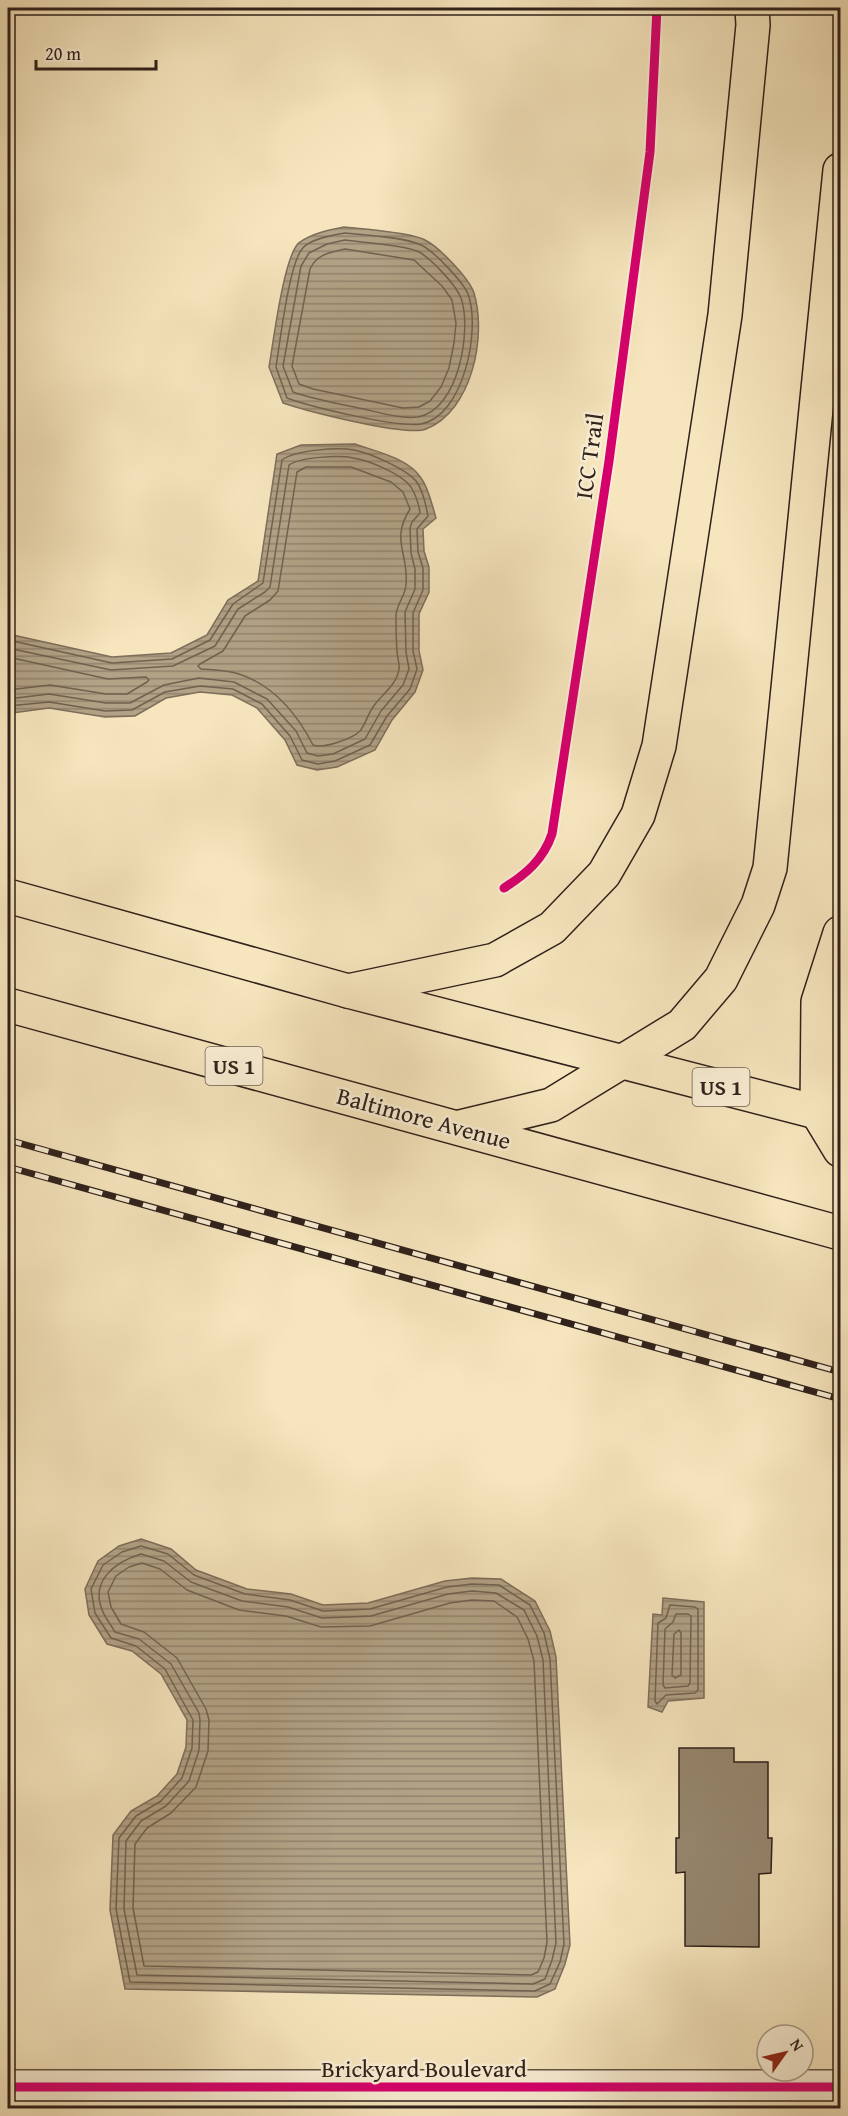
<svg xmlns="http://www.w3.org/2000/svg" width="848" height="2116" font-family="'Gentium Book Plus',serif">
<style>
.water{fill:url(#water-rules);stroke:#7e6e5b;stroke-width:1.5}
.lines{fill:none;stroke-linecap:round;stroke-linejoin:round}
.shore{stroke:#706250;stroke-width:1.5}
.building{fill:#96876f;stroke:#2f211b;stroke-width:1.5}
.street-casing{stroke:#615244;stroke-width:36}
.primary-casing{stroke:#2f211b;stroke-width:36}
.highway-casing{stroke:#2f211b;stroke-width:36}
.street{stroke:#f9eed4;stroke-width:33}
.primary{stroke:#f6e5bd;stroke-width:33}
.highway{stroke:#f6e5bd;stroke-width:33}
.rail-casing{stroke:#2f211b;stroke-width:7}
.rail{stroke:#f9eed4;stroke-width:4.5;stroke-dasharray:14;stroke-linecap:butt}
.cycleway-casing{stroke:#f9eed4;stroke-width:13}
.cycleway{stroke:#d6006c;stroke-width:9}
.labels{text-anchor:middle;dominant-baseline:central;stroke-width:5;stroke-linejoin:round;paint-order:stroke}
.shield{fill:#f9eed4;stroke:#6c5e52;stroke-width:1.5}
.shield-label{font-size:22px;font-weight:bold;fill:#2f211b}
.street-label{font-size:24px;fill:#2f211b;stroke:#f9eed4}
</style>
<defs>
<pattern id="water-rules" width="6" height="5" patternUnits="userSpaceOnUse" patternTransform="scale(1.5)"><rect width="6" height="5" fill="#b2a286"/><path d="M0 2.5h6" fill="none" stroke="#91846d"/></pattern>
</defs>
<rect width="100%" height="100%" fill="#f6e5bd"/>
<filter id="stains"><feTurbulence type="fractalNoise" baseFrequency=".00333" numOctaves="4"/><feColorMatrix values="0 0 0 0 .2 0 0 0 0 .09 0 0 0 0 .02 0 0 0 .5 -.17"/></filter>
<radialGradient id="worn" r=".72"><stop offset=".6" stop-color="#630" stop-opacity="0"/><stop offset="1" stop-color="#630" stop-opacity=".3"/></radialGradient>
<!-- water -->
<g class="water">
<path d="M344 227C362 229 411 232 425 240 439 247 469 278 474 293 487 336 472 411 426 429 406 437 307 411 283 403L269 367C273 345 284 252 300 242 313 233 329 230 344 227Z"/>
<path d="M355 444C377 452 408 458 421 478 429 489 432 505 436 518L423 529 424 551 429 567V592L419 614V651L423 670 415 692 392 720 375 750 337 767 317 770 297 765 285 740 257 708 232 695 200 692 166 698 135 716 105 717 49 708 12 713 8 712V634L112 657 171 653 207 635 228 600 258 581 277 454 301 445Z"/>
<polygon points="141,1539 171,1549 196,1570 247,1589 291,1594 323,1605 368,1603 445,1581 472,1578 501,1579 535,1601 550,1631 556,1657 570,1945 565,1964 555,1989 537,1997 125,1989 110,1910 113,1835 131,1811 157,1796 177,1774 186,1747 187,1720 161,1674 132,1651 107,1644 89,1615 85,1589 98,1561 119,1546"/>
<polygon points="663,1598 704,1602 704,1698 668,1701 662,1712 648,1707 653,1614 662,1615"/>
</g>
<g class="lines">
<!-- shore -->
<g class="shore">
<path d="M345 233C364 235 405 237 421 245 433 250 463 282 468 294 481 329 464 416 421 424 398 428 311 407 287 398L276 367C280 342 289 265 302 249 309 239 333 235 345 233Z"/>
<path d="M345 240C365 243 399 244 417 251 430 257 456 285 461 298 472 329 459 410 418 417 401 419 381 413 364 409 340 404 316 400 293 392L283 366 301 266 309 253 327 244Z"/>
<path d="M345 249 414 260 442 286 452 300 456 323 454 343 449 368 441 387 430 401 419 407 403 408 313 389 299 384 292 366 310 269C317 254 329 253 345 249Z"/>
<path d="M306 467H351L391 482 403 492 410 509C390 541 409 553 406 584 406 595 397 603 396 615 396 627 396 639 397 651 397 657 400 664 399 669 397 685 381 695 373 707 368 714 365 725 360 731 352 739 323 749 313 745 297 714 273 685 239 674 227 670 213 670 201 669L198 666 200 664 223 651 245 616 270 600 278 591 297 472Z"/>
<path d="M8 640 112 663 172 659 210 640 233 604 263 583 282 460C295 450 338 447 354 450 370 453 406 469 416 481 423 490 426 505 428 516L417 529 418 552 423 568V590L413 613V651L417 669 410 689 387 716 370 745 335 761 318 764 302 760 290 736 262 704 233 689 200 686 165 692 132 710 105 711 49 702 8 706"/>
<path d="M8 648 111 670 173 666 215 646 238 609 265 592 270 587 289 465C300 457 339 455 353 458 368 460 402 474 411 487 415 494 419 505 420 513L412 522 410 528 411 553 415 569V589L405 612 406 652 409 669 403 685 381 711 365 739 333 754 318 756 307 753 296 731 267 699 234 682 199 678 164 685 130 703H106L49 694 8 699"/>
<polyline points="8,657 108,679 146,677 149,680 147,682 127,694 106,694 50,685 8,690"/>
<polygon points="141,1546 168,1554 194,1575 245,1594 290,1600 323,1611 370,1609 447,1587 472,1584 499,1585 530,1605 544,1633 550,1659 564,1944 560,1962 550,1984 535,1991 130,1982 116,1909 119,1838 136,1816 161,1801 182,1778 192,1748 193,1720 165,1669 136,1646 111,1638 95,1613 91,1589 103,1565 122,1552"/>
<path d="M141 1554 164 1561 191 1582 242 1601 288 1607 322 1618 371 1616 448 1594 472 1591 496 1593 524 1610 537 1636 543 1660 556 1943 552 1960 545 1979 533 1984 137 1975 124 1909 126 1841 141 1821 166 1806 189 1781 199 1750 200 1720 199 1713 171 1664 139 1639 115 1632C111 1625 106 1619 103 1612 89 1581 115 1562 141 1554Z"/>
<polygon points="142,1563 160,1569 187,1590 239,1610 286,1616 321,1627 370,1626 450,1603 472,1600 494,1601 517,1617 528,1639 534,1661 547,1942 544,1958 538,1972 531,1975 144,1966 133,1908 135,1844 147,1828 171,1813 196,1787 208,1751 209,1720 206,1709 177,1658 144,1632 121,1624 111,1607 108,1592 116,1576 129,1567"/>
<polygon points="670,1605 695,1607 698,1609 698,1690 695,1693 666,1695 657,1704 655,1701 658,1623 666,1618"/>
<polygon points="676,1614 688,1614 691,1616 690,1683 688,1686 665,1688 663,1685 665,1629 673,1622"/>
<polygon points="679,1630 681,1633 681,1675 675,1678 672,1675 674,1634"/>
</g>
</g>
<!-- building -->
<polygon class="building" points="679,1748 734,1748 734,1762 768,1762 768,1838 772,1838 771,1873 759,1874 759,1947 685,1946 685,1872 676,1873 676,1838 679,1838"/>
<g class="lines">
<defs>
<polyline id="street" points="8,2087 840,2087"/>
<g id="primary">
<polyline points="8,896 348,991 840,1118"/>
<polyline points="8,1005 840,1233"/>
</g>
<g id="highway">
<polyline points="840,933 818,1002 817,1112 840,1150"/>
<polyline points="348,991 495,960 552,928 604,874 638,815 659,746 725,315 753,25 752,8"/>
<polyline points="460,1127 551,1105 682,1025 721,979 758,905 770,868 840,170"/>
</g>
</defs>
<!-- street casing -->
<use href="#street" class="street-casing"/>
<!-- primary casing -->
<use href="#primary" class="primary-casing"/>
<!-- highway casing -->
<use href="#highway" class="highway-casing"/>
<!-- street -->
<use href="#street" class="street"/>
<!-- primary -->
<use href="#primary" class="primary"/>
<!-- highway -->
<use href="#highway" class="highway"/>
<defs>
<g id="rail">
<polyline points="8,1140 840,1372"/>
<polyline points="8,1167 840,1399"/>
</g>
</defs>
<!-- rail casing -->
<use href="#rail" class="rail-casing"/>
<!-- rail -->
<use href="#rail" class="rail"/>
<defs>
<g id="cycleway">
<path d="M504 888C526 874 543 860 552 834L609 461 650 152 657 8"/>
<polyline points="8,2087 840,2087"/>
</g>
</defs>
<!-- cycleway casing -->
<use href="#cycleway" class="cycleway-casing"/>
<!-- cycleway -->
<use href="#cycleway" class="cycleway"/>
</g>
<g class="labels">
<!-- shield labels -->
<g class="shield">
<rect x="205.5" y="1047" width="57" height="38" rx="4.5"/>
<rect x="692.5" y="1068" width="57" height="38" rx="4.5"/>
</g>
<g class="shield-label">
<text x="234" y="1066">US 1</text>
<text x="721" y="1087">US 1</text>
</g>
<!-- street labels -->
<g class="street-label">
<text transform="translate(589 456) rotate(-82)">ICC Trail</text>
<text transform="translate(424 1118) rotate(15)">Baltimore Avenue</text>
<text x="424" y="2068">Brickyard Boulevard</text>
</g>
</g>
<!-- margin -->
<rect width="848" height="2116" fill="none" stroke="#f6e5bd" stroke-width="30"/>
<rect x="9" y="9" width="830" height="2098" fill="none" stroke="#2f211b" stroke-width="3"/>
<rect x="15" y="15" width="818" height="2086" fill="none" stroke="#2f211b" stroke-width="1.5"/>
<!-- north arrow -->
<g transform="translate(785 2053) rotate(56)"><circle r="28" fill="#f9eed4" stroke="#a89c8a" stroke-width="1.5"/>
<path d="M0-4.5L10 22L0 15L-10 22Z" fill="#8f2418"/>
<text y="-9" font-size="16" font-weight="bold" text-anchor="middle" fill="#2f211b">N</text>
</g>
<!-- scale -->
<path d="M36 60v9h120v-9" fill="none" stroke="#2f211b" stroke-width="3"/>
<text x="45" y="60" font-size="18" fill="#2f211b" stroke="#f9eed4" stroke-width="4.5" paint-order="stroke">20 m</text>
<rect width="100%" height="100%" filter="url(#stains)"/>
<rect width="100%" height="100%" fill="url(#worn)"/>
</svg>
